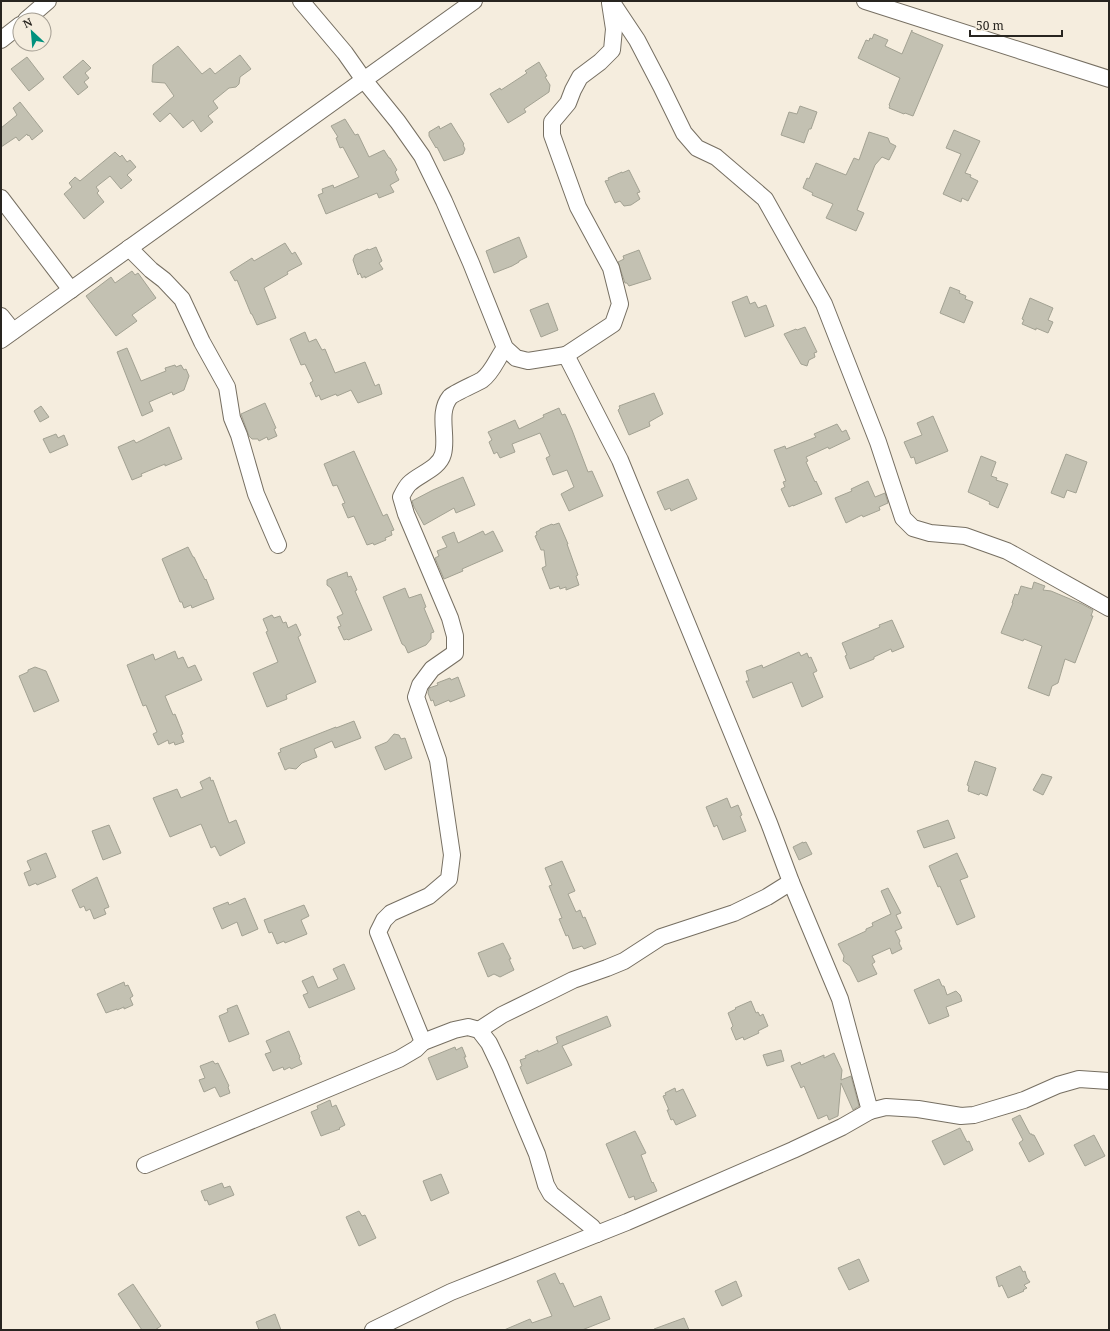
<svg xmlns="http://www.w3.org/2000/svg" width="1110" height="1331" font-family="'Noto Serif',serif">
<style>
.building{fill:#c3c1b2;stroke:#a3a293}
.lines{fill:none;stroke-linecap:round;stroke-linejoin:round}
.minor-casing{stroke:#766f62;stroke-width:18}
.minor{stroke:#fff;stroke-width:16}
</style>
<rect width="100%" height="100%" fill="#f5edde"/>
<!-- building -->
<g class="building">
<polygon points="912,30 912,32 943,45 913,116 905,113 904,114 889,108 890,106 889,105 900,78 858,58 866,40 869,41 870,38 872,39 874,34 888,40 885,46 902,54"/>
<polygon points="178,46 202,74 210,68 215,74 240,55 251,69 240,77 239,84 236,87 229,88 213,101 218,108 208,116 213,122 201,132 193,120 183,128 170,113 160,122 153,114 174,96 165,83 152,82 153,65"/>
<polygon points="27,57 44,79 29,91 11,69"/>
<polygon points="83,60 91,68 85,73 89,78 84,82 88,87 78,95 63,77"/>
<polygon points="539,62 547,76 545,77 550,85 549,92 524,109 526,112 508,123 490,94 500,88 501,90 521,77 527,73 525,71"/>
<polygon points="20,102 43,131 32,140 29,135 28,136 27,134 19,141 16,137 1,147 1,128 17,115 13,108"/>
<polygon points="800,106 817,112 811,129 809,129 804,143 781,135 789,112 797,114"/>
<polygon points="345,119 355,135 358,134 369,157 384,150 389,158 390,158 397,170 395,172 399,180 390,185 394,192 379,198 377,193 326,214 318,195 323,193 322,189 333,185 334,188 359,177 343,147 340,148 336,138 338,137 331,126"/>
<polygon points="451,123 464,144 463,145 465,149 463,154 444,161 437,147 436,148 429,136 429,132 439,126 440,129"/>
<polygon points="954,130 980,141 965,173 971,175 970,177 978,181 968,201 962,198 961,202 943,194 961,154 946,148"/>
<polygon points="869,132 888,138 890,143 896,146 889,160 882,157 875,165 857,210 864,213 856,231 826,218 833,204 812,195 813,193 803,188 807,178 809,179 816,163 846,175 854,158 859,160"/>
<polygon points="115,152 120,157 122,155 127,162 130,160 136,167 127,175 132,180 121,189 110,176 96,187 99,191 97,193 104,202 84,219 64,194 72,187 69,183 75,177 80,181"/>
<polygon points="629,170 640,192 637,193 640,199 631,205 624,206 620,201 615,203 605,181 609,180 608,178 622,172 622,173"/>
<polygon points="519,237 527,257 519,261 519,262 512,266 494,273 486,251"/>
<polygon points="285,243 292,254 295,252 302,264 287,272 288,274 264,288 276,318 257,325 252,314 251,314 237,280 235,281 230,272 252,258 254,261"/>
<polygon points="376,247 382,261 379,263 383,269 365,278 365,276 362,278 360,273 358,275 353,260 355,255 368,249 369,250"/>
<polygon points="639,250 651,279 629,286 627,283 625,283 618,262 624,259 623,256"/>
<polygon points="132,271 135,275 138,273 156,298 132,315 137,321 116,336 86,296 111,277 115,283"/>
<polygon points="950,287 960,291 959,293 966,296 965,299 973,302 964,323 940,313"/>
<polygon points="747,296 750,304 755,302 758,308 766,305 774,326 745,337 732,302"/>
<polygon points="1030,298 1053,308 1048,320 1053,322 1048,333 1036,328 1036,330 1022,324 1024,320 1022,319"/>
<polygon points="548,303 558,330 541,337 530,310"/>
<polygon points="805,327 817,352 814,353 815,357 809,360 807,366 801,364 784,334 796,329 797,330"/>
<polygon points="305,332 309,342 316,339 322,350 325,349 335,373 365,362 375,386 379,384 382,394 358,403 351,390 337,396 336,394 321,400 319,395 316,397 310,383 313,381 305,364 301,365 290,339"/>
<polygon points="127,348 141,381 166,371 165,368 175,365 176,367 181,365 184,370 186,369 189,376 184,390 173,395 172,392 149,402 153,411 142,416 117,352"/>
<polygon points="654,393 663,414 649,422 650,426 629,435 618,410 620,408 619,406"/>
<polygon points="265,403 276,428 274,429 277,436 268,440 267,437 259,441 258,439 252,439 249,436 241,414"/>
<polygon points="41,406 49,417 40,422 34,411"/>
<polygon points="559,408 562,415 565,414 572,430 588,472 592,471 603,496 569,511 561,494 574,487 567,470 553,475 546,458 550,456 540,433 512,444 515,452 500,458 497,452 494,454 489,442 492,440 488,432 515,420 519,429 544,417 543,415"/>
<polygon points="933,416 948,451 916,464 914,457 911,458 904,442 922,435 917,423"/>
<polygon points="837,424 842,432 846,430 850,439 829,449 828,447 806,457 808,461 806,462 815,482 816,481 822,494 793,506 793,505 789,507 781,489 785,487 783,482 786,481 774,450 785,446 786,449 816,437 814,434"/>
<polygon points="169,427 182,459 165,466 165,464 141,474 142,476 132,480 118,447 134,440 136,443"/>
<polygon points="56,434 58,438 64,435 68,445 50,453 43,439"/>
<polygon points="354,451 383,516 387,514 394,530 391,531 392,535 385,538 386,540 374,545 373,543 367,545 354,516 348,518 342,504 345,503 337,485 333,486 324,464"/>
<polygon points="1066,454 1087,462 1076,493 1067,490 1064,498 1051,493"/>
<polygon points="981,456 996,462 991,476 997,478 996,480 1008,484 998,508 989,504 990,502 968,492"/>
<polygon points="463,477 475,505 456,513 454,508 424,525 414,507 412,501 433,490"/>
<polygon points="688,479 697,499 671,511 670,508 665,510 657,492"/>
<polygon points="868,481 875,497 885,493 888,503 879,507 880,510 863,517 862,515 846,523 835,498 852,491 851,489"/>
<polygon points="559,523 568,544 567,544 578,575 576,576 579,585 566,590 566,587 560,589 559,586 550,589 542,568 546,566 544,550 541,550 535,536 537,535 536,532 540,530 540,529 552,524 553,525"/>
<polygon points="483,531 485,535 493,531 503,551 462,569 463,571 444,579 435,558 439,556 437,551 447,547 442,537 454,532 458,543"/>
<polygon points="188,547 193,557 194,557 205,580 206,579 214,599 192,608 191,605 184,608 182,602 180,602 162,559"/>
<polygon points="347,572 348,577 351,576 357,590 355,591 372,630 348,640 347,639 344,640 338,627 341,626 337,617 343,614 331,588 327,585 327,580 329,579"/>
<polygon points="1034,582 1045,586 1043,590 1051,591 1082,604 1093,610 1091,616 1093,616 1075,663 1065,659 1058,683 1052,686 1049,696 1028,688 1042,646 1024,639 1023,641 1001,633 1013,603 1012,603 1015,594 1018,595 1021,586 1032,589"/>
<polygon points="405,588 409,598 421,594 426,607 424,608 434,632 431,633 431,639 426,645 408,653 405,646 402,644 383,597"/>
<polygon points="272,615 274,618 280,616 283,623 286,622 288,628 296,624 301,635 298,637 316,682 286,695 287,699 267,707 253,673 278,662 266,632 268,631 263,619"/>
<polygon points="892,620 904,647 892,652 891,649 874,657 874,659 850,669 845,656 847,655 842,643 880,627 879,625"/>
<polygon points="175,651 178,659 183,657 188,668 195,665 202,680 165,696 173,715 175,714 183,734 181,735 184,742 175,745 174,742 169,744 168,740 158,745 153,734 157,732 146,705 143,706 127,665 153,654 155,660"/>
<polygon points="799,652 801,656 807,653 809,658 811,657 817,671 813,673 823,697 802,707 792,682 753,698 746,681 749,681 746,671 762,665 763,668"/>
<polygon points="35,667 46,671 59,701 34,712 19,676 28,672 28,670"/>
<polygon points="458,677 465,696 450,702 449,700 435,706 433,700 431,701 428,693 429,688 438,685 437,683 450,678 451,680"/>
<polygon points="354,721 361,738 335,748 332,741 314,749 317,757 302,763 296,769 289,768 285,770 278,753 281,752 280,749 336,727 336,728"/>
<polygon points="394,734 399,735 401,739 405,738 412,758 385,770 375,747 387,742"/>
<polygon points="975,761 996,768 987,796 980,793 979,795 968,791 969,786 967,785"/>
<polygon points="1042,774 1052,777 1043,795 1033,790"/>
<polygon points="210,777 211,781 213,780 229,823 236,820 245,843 220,856 215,846 211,848 201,824 170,837 153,798 177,789 181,798 203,789 200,782"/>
<polygon points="727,798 731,808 738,805 742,815 740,816 746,831 723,840 717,825 714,827 706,807"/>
<polygon points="948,820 955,838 924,848 917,831"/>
<polygon points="109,825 121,853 103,860 92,831"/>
<polygon points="803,842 803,843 806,842 812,854 799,860 793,847"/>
<polygon points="46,853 56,877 37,885 36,883 29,886 24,873 31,870 27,861"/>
<polygon points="957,853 968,877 960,880 975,917 957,925 940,886 938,887 929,866"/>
<polygon points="562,861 575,891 568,894 576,912 580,910 583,918 585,917 596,944 584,949 582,946 573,949 568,935 566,936 559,919 562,918 549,886 552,885 545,868"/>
<polygon points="97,877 109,907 104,909 106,914 94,919 90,909 86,911 84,906 80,908 72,890"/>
<polygon points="888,888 901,913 896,915 902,928 895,931 900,941 899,943 902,949 892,954 890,948 872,956 875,962 872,964 877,974 858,982 850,966 843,961 844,956 838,944 866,931 866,929 873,926 872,923 891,914 881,891"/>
<polygon points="245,898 258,929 242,936 237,922 222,929 213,908 228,902 229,905"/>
<polygon points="304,905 309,916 301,920 307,934 285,943 284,941 277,944 272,932 269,933 264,920"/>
<polygon points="503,943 511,959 509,959 514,970 500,977 494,974 488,977 478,953"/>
<polygon points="344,964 355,989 309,1008 303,995 308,993 302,981 313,976 318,988 338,979 333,969"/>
<polygon points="939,979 942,986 944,986 947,995 956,991 960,995 962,1001 946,1007 949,1016 929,1024 914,990"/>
<polygon points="124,982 125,986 128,985 133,996 130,998 133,1005 124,1009 124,1007 117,1010 117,1009 106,1013 97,994"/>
<polygon points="751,1001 756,1013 758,1012 760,1016 763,1014 768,1026 758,1031 759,1033 744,1040 743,1037 736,1040 731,1028 733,1026 728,1013 736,1009 735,1008"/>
<polygon points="237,1005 249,1034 229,1042 219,1016 228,1012 227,1009"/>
<polygon points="607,1016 611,1026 562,1046 572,1065 527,1084 520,1067 522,1066 520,1060 526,1058 525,1056 538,1050 538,1052 558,1043 556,1037"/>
<polygon points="289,1031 300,1057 299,1058 302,1064 291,1069 290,1067 284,1070 283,1067 273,1071 265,1054 271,1052 266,1041"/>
<polygon points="455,1047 456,1050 462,1047 466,1057 464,1057 468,1067 437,1080 428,1058"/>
<polygon points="781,1050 784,1061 767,1066 763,1055"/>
<polygon points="834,1053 842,1070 841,1080 851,1076 859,1106 853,1110 841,1083 838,1116 829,1120 827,1115 818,1119 804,1086 801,1088 791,1066 800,1062 801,1065 824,1055 824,1058"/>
<polygon points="213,1061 215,1064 218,1063 229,1086 228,1087 230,1093 220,1097 215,1087 204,1092 199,1080 205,1078 200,1066"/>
<polygon points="675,1088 676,1092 683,1089 696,1116 676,1125 673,1119 671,1120 667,1110 669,1110 663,1096 666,1095 665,1093"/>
<polygon points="330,1100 332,1107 336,1105 345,1125 339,1128 340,1129 321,1136 311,1112 318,1109 317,1106"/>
<polygon points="1020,1115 1030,1134 1032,1134 1032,1135 1034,1135 1044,1154 1029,1162 1019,1143 1023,1140 1012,1119"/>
<polygon points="960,1128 967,1142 969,1141 973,1150 944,1165 932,1141"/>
<polygon points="635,1131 646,1153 641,1155 652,1183 653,1182 657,1191 635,1200 634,1196 629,1198 606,1144"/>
<polygon points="1094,1135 1105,1156 1085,1166 1074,1145"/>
<polygon points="441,1174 449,1193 431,1201 423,1181"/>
<polygon points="222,1183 224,1188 230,1186 234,1195 209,1205 207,1200 205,1201 201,1191"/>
<polygon points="359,1211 362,1216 365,1215 376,1238 359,1246 346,1217"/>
<polygon points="859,1259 869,1281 849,1290 838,1268"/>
<polygon points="1020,1266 1023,1272 1025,1271 1027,1278 1030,1282 1024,1285 1027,1288 1023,1290 1024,1291 1008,1298 1002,1285 999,1287 996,1277"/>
<polygon points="555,1273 560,1284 563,1283 574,1307 601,1296 610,1319 582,1330 504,1330 530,1319 532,1323 552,1316 537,1281"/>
<polygon points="736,1281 742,1296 722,1306 715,1291"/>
<polygon points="133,1284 161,1326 155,1330 142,1330 118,1294"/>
<polygon points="275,1314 281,1330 259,1330 256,1322"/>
<polygon points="684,1318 689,1330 655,1330 654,1329"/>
</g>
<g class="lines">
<defs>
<g id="minor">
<polyline points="301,1 345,53 364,80 398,122 422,156 444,201 471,263 505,348 516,358 528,361 566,355 620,460 769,823 791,882 840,999 870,1111 886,1107 918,1109 961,1116 974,1115 1024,1100 1058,1085 1079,1079 1109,1081"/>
<polyline points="611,1 637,40 661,86 684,133 697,148 716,157 765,199 824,304 878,442 903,518 913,528 930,533 965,536 1007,551 1109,608"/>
<polyline points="865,1 1109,79"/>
<polyline points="26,20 48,1"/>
<polyline points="1,40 20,25"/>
<polyline points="1,198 71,290"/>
<polyline points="129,248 151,270 164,280 182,299 202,342 227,387 232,418 239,435 256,494 278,545"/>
<polyline points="1,316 13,331"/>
<polyline points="1,340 474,1"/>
<polyline points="566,355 613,324 620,304 611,268 578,207 552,135 552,122 568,103 573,90 580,77 600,62 612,50 614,29 610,3"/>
<polyline points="479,1030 502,1015 553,990 573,980 607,968 624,961 661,937 734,913 767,897 791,882"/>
<polyline points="423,1042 454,1030 468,1027 479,1030 489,1043 500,1066 537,1154 546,1185 551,1194 592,1227 597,1234"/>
<path d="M145 1165 399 1059 416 1049 423 1042 378 932 384 920 391 913 429 896 449 879 452 855 438 760 416 697 420 685 432 669 455 653V636L450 618 406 514 401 497C403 493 406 487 409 484 419 474 439 469 443 454 448 436 437 413 450 397 454 393 475 384 482 380 493 372 497 358 505 348"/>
<polyline points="373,1330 451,1292 627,1222 793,1150 842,1127 870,1111"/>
</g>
</defs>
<!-- minor casing -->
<use href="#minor" class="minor-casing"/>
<!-- minor -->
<use href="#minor" class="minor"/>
</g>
<!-- border -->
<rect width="1110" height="1331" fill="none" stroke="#282520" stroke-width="4"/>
<!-- north arrow -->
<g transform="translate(32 32) rotate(334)"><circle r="19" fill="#f5edde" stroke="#a39d92"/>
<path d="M0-3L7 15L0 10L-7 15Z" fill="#00917d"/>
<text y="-6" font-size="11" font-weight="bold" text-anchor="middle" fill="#282520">N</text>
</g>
<!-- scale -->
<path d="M970 30v6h92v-6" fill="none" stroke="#282520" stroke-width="2"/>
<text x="976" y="30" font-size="12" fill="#282520" stroke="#f5edde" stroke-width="3" paint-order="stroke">50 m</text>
</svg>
